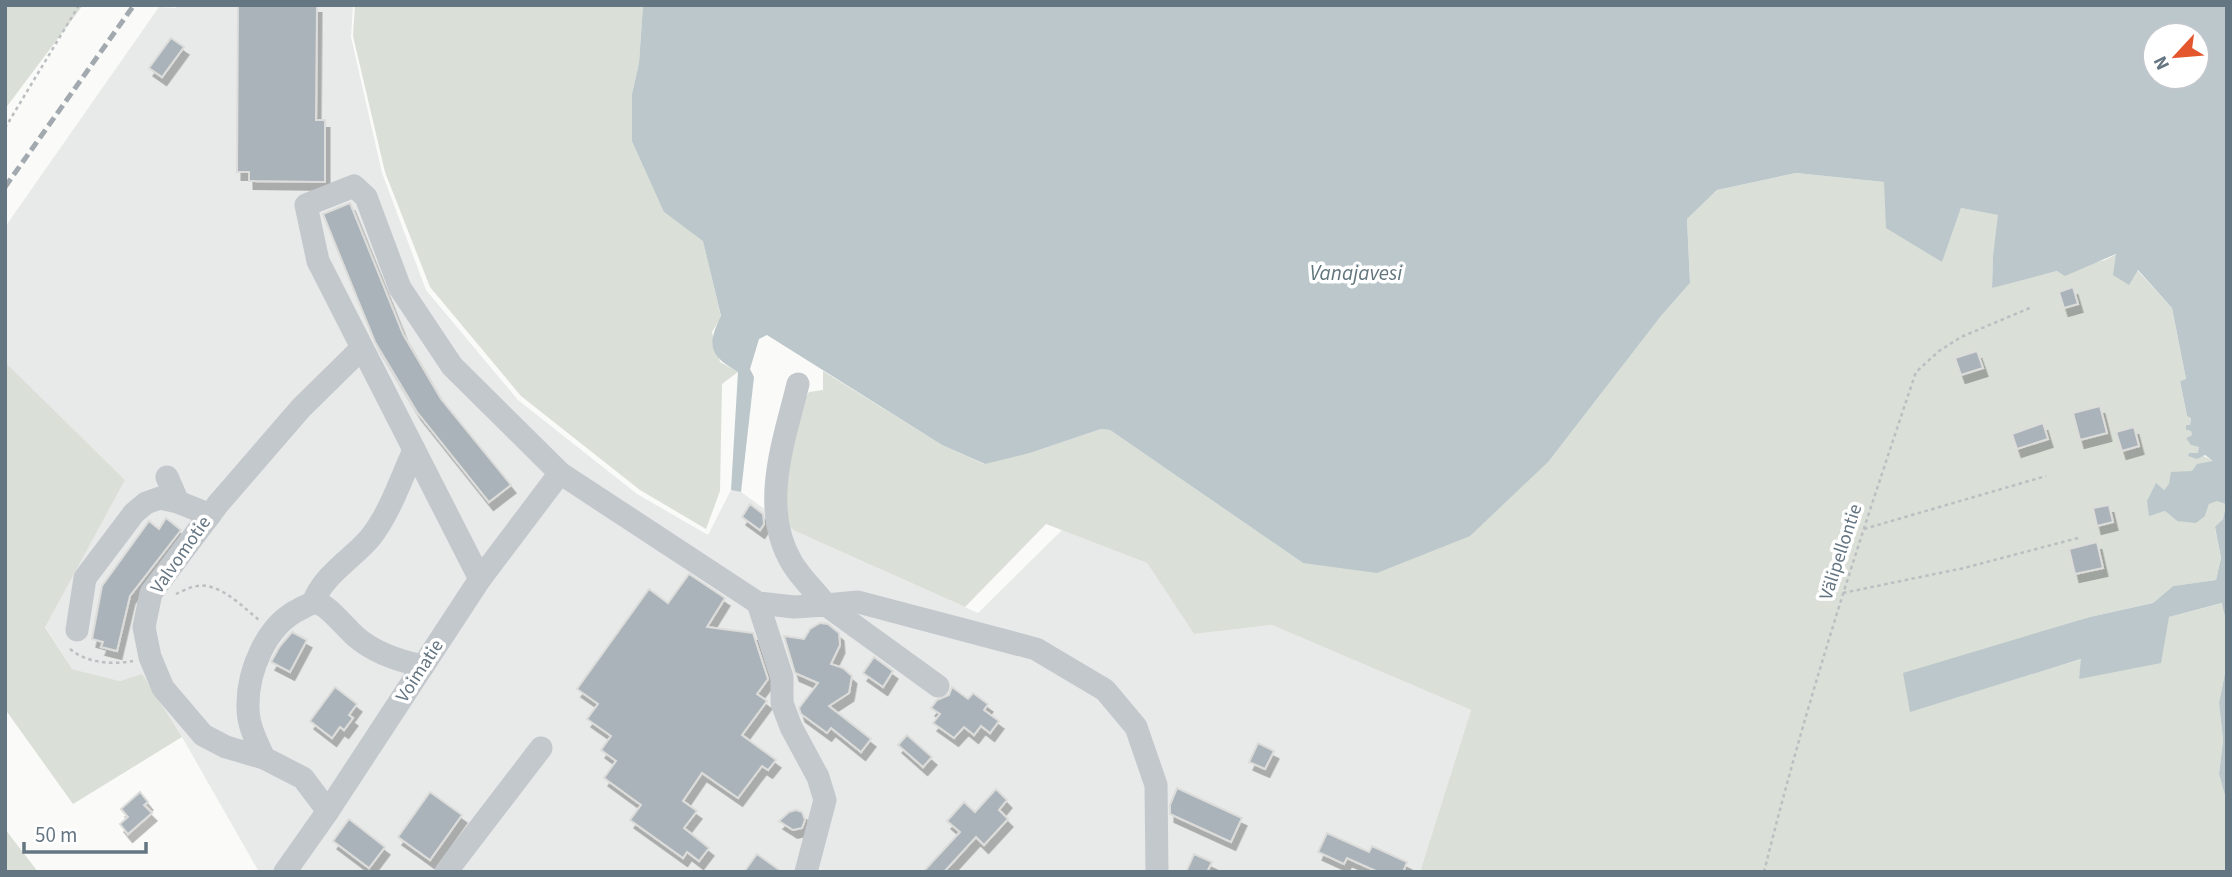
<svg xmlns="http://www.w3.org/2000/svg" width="2232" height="877" font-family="'Source Sans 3',sans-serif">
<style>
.built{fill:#e8e9e9}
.green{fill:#dadfd7}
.water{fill:#bbc7cb;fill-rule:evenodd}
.building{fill:#aab3b9;stroke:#dcdcda;stroke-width:2;filter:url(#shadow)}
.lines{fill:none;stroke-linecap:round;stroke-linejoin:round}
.path{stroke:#bbbfc2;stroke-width:2.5;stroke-dasharray:3.5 3.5;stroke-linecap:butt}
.minor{stroke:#c3c8cc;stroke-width:23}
.rail{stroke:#a2aab0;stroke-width:5;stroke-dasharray:10 5;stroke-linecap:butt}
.labels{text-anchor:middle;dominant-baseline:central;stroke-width:7;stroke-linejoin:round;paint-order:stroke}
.street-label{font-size:19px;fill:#657683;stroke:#fff}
.water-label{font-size:21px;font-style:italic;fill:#60757c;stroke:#fff}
</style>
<defs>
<filter id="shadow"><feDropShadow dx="4.5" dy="8" stdDeviation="0" flood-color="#0004"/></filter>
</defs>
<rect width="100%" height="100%" fill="#fafaf8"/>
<!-- built -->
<polygon class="built" points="178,5 353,5 351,37 382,173 426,290 518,400 637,494 708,535 731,490 741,492 795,531 978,613 1062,530 1147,563 1194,634 1272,625 1471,710 1420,872 259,872 182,737 142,675 120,681 72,669 45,626 125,480 5,362 5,227 159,7 176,8"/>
<!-- green -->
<g class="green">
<polygon points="5,5 83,5 5,109"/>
<polygon points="355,5 643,5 639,63 632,94 664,212 703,240 721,317 712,332 720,362 738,372 722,384 720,491 706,529 640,490 521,396 430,287 385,172 353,36"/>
<path d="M1796 173 1884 182 1942 261 1961 208 1999 215 1993 256 1992 288 2015 281 2105 260 2117 254 2137 270 2172 308 2186 379 2180 381 2187 416 2191 417 2190 426H2186V430L2191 431 2192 435 2186 438 2199 446V454L2214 461C2197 469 2176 476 2164 490L2156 484 2149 515 2165 511 2177 521 2205 516 2209 504 2217 500 2226 503 2223 519 2215 528 2221 558 2216 580 2173 586 2153 603 2090 617 2029 637 1910 711 2082 659 2079 679 2169 617 2223 603 2227 625V663L2219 703 2223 740 2219 774 2227 803V872H1420L1471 710 1272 625 1194 634 1147 563 1046 524 965 607 795 531 781 521 795 416 809 392 823 390V371L942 445 984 464 1030 453 1101 429 1110 430 1303 563 1549 461 1661 316 1690 283 1687 219 1717 190Z"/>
<polygon points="5,362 125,480 45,627 72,669 120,681 142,674 182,737 73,804 5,709"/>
<polygon points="5,829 38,872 5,872"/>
</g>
<!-- water -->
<g class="water">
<path d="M643 5H2227V625L2222 603 2169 617 2161 663 2079 679 2081 659 1910 712 1903 673 2090 617 2153 603 2173 586 2216 580 2221 558 2215 527 2223 519 2226 504 2217 501 2209 504 2205 516 2196 523 2177 521 2165 511 2149 516 2147 501 2156 483 2164 490 2169 484 2171 472 2192 471 2197 464 2213 461 2205 455 2197 459 2188 456 2189 453H2198L2199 447 2191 445 2186 438 2192 435 2191 431 2186 430V425H2190L2191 418 2187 416 2180 381 2186 379 2172 308 2138 270 2129 285 2113 275 2116 254 2065 276 2057 271 1992 288 1993 256 1998 215 1961 208 1942 262 1886 228 1884 182 1796 173 1717 190 1687 219 1690 283 1661 316 1549 461 1470 536 1377 573 1303 563 1110 430 1101 429 1030 453 985 464 942 445 767 335 759 339 750 369 754 377 741 492 731 490 738 372C710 356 706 346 721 316L703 241 664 212 632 141V94L639 63ZM2155 35H2197V77H2155Z"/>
<polygon points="2227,663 2227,803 2219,774 2223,740 2219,703"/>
</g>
<!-- building -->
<g class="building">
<polygon points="238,5 317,5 316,120 325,120 325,182 249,181 249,172 237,172"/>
<polygon points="171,38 184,47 162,77 149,68"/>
<polygon points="350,203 403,334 441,399 511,485 489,502 417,412 375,342 323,214"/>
<polygon points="2073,287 2078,304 2064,308 2059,292"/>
<polygon points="1977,351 1983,368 1961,375 1955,358"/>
<polygon points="2100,406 2107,433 2080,440 2073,413"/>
<polygon points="2043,423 2048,439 2017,449 2012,434"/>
<polygon points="2134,427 2139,446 2122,451 2116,432"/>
<polygon points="750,504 763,514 764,524 760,530 742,517"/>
<polygon points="2109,505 2113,522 2097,526 2093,508"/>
<polygon points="166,518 181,530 130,596 117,651 101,647 103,642 92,639 102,586 149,521 159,529"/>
<polygon points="2097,542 2103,568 2075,574 2069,549"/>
<polygon points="689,574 725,598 707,627 753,633 768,679 757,694 767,701 742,735 776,760 768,770 762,766 738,798 702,773 683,801 697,811 684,828 709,848 699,861 687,852 683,858 630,820 641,805 604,778 616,761 601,750 611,736 587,719 598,704 577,689 649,589 668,603"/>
<polygon points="820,623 828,624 839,633 840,645 831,664 843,668 852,676 849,693 829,706 871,739 861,752 831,728 827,733 801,714 799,708 818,683 795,673 784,636 804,639 810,629"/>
<polygon points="292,632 307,640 290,672 271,662 280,646"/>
<polygon points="874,657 893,671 883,687 863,673"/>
<polygon points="335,687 357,704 349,715 353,718 344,730 340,727 332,738 310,721"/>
<polygon points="952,687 968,699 973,693 988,704 984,710 999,721 990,733 981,726 974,735 964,727 954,738 933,723 940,714 931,708 937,700 949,695"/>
<polygon points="907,735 932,757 923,767 898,745"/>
<polygon points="1258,743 1274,751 1265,769 1249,762"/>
<polygon points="1177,788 1242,818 1231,842 1170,814 1170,805"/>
<polygon points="996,789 1007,800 999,810 1008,819 984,845 976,837 944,872 923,872 960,832 947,821 964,802 975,812"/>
<polygon points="140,792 148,802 144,805 152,813 128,834 120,824 128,817 121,809"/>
<polygon points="430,792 462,815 430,860 398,837"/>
<polygon points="796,810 802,812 805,820 802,828 793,830 779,821 789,812"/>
<polygon points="349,819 385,847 369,868 333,841"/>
<polygon points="1327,833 1369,852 1372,846 1407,862 1403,872 1378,872 1347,858 1344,864 1318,852"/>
<polygon points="757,854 782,872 744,872"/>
<polygon points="1194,854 1212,862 1207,872 1186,872"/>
</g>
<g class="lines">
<!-- path -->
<g class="path">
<polyline points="5,128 79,5"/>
<polyline points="1864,529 2046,476"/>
<polyline points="1843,593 1964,568 2078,538"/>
<path d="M176 594C182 591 190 587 197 586 219 582 243 607 259 620"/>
<path d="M70 649C87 663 111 665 133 661"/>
<path d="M1764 872C1806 702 1860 538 1916 372L1939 351 1961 337 2032 307"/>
</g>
<!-- minor -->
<g class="minor">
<path d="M798 384C784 441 759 508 792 563 801 578 815 591 826 605L858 602 1036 649 1105 690 1136 727 1156 785 1157 872"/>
<polyline points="167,477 178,502 210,515"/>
<polyline points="480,579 318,261 306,205 354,186 366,197 400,288 452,366 560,473 758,603 794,607 826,605 938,686"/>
<path d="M313 603C323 575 351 560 370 538 390 513 401 479 414 450"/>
<polyline points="758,603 782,677 782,703 791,727 818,777 825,800 806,872"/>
<polyline points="77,630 85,578 134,513 146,503 160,498 178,502"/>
<path d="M264 758C257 742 248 726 248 708 247 672 266 625 300 609 306 606 313 601 320 604 330 608 346 628 355 636 374 653 399 661 423 666"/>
<polyline points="328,811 303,778 264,758 226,747 203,735 163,688 150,657 144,627 151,593 218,504 301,408 362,348"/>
<polyline points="285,872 328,811 480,579 560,473"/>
<polyline points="446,872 541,748"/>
</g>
<!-- rail -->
<polyline class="rail" points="5,187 134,5"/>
</g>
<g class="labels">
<!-- street labels -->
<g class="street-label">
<text transform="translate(1841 552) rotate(-72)">Välipellontie</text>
<text transform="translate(181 555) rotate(-55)">Valvomotie</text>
<text transform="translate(420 671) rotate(-57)">Voimatie</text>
</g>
<!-- water labels -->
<g class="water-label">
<text x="1356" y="273">Vanajavesi</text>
</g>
</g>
<!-- border -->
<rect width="2232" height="877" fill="none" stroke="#657683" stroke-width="14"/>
<!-- north arrow -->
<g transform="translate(2176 56) rotate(244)"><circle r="33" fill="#ffffff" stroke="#c1c8cd" stroke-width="2"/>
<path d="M0-5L12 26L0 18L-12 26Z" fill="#e4572e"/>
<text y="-10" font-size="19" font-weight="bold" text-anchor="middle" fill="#657683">N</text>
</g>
<!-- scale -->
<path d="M24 842v10h122v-10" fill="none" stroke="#657683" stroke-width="3.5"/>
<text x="35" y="842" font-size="21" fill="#657683" stroke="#ffffff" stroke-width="5" paint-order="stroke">50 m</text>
</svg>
